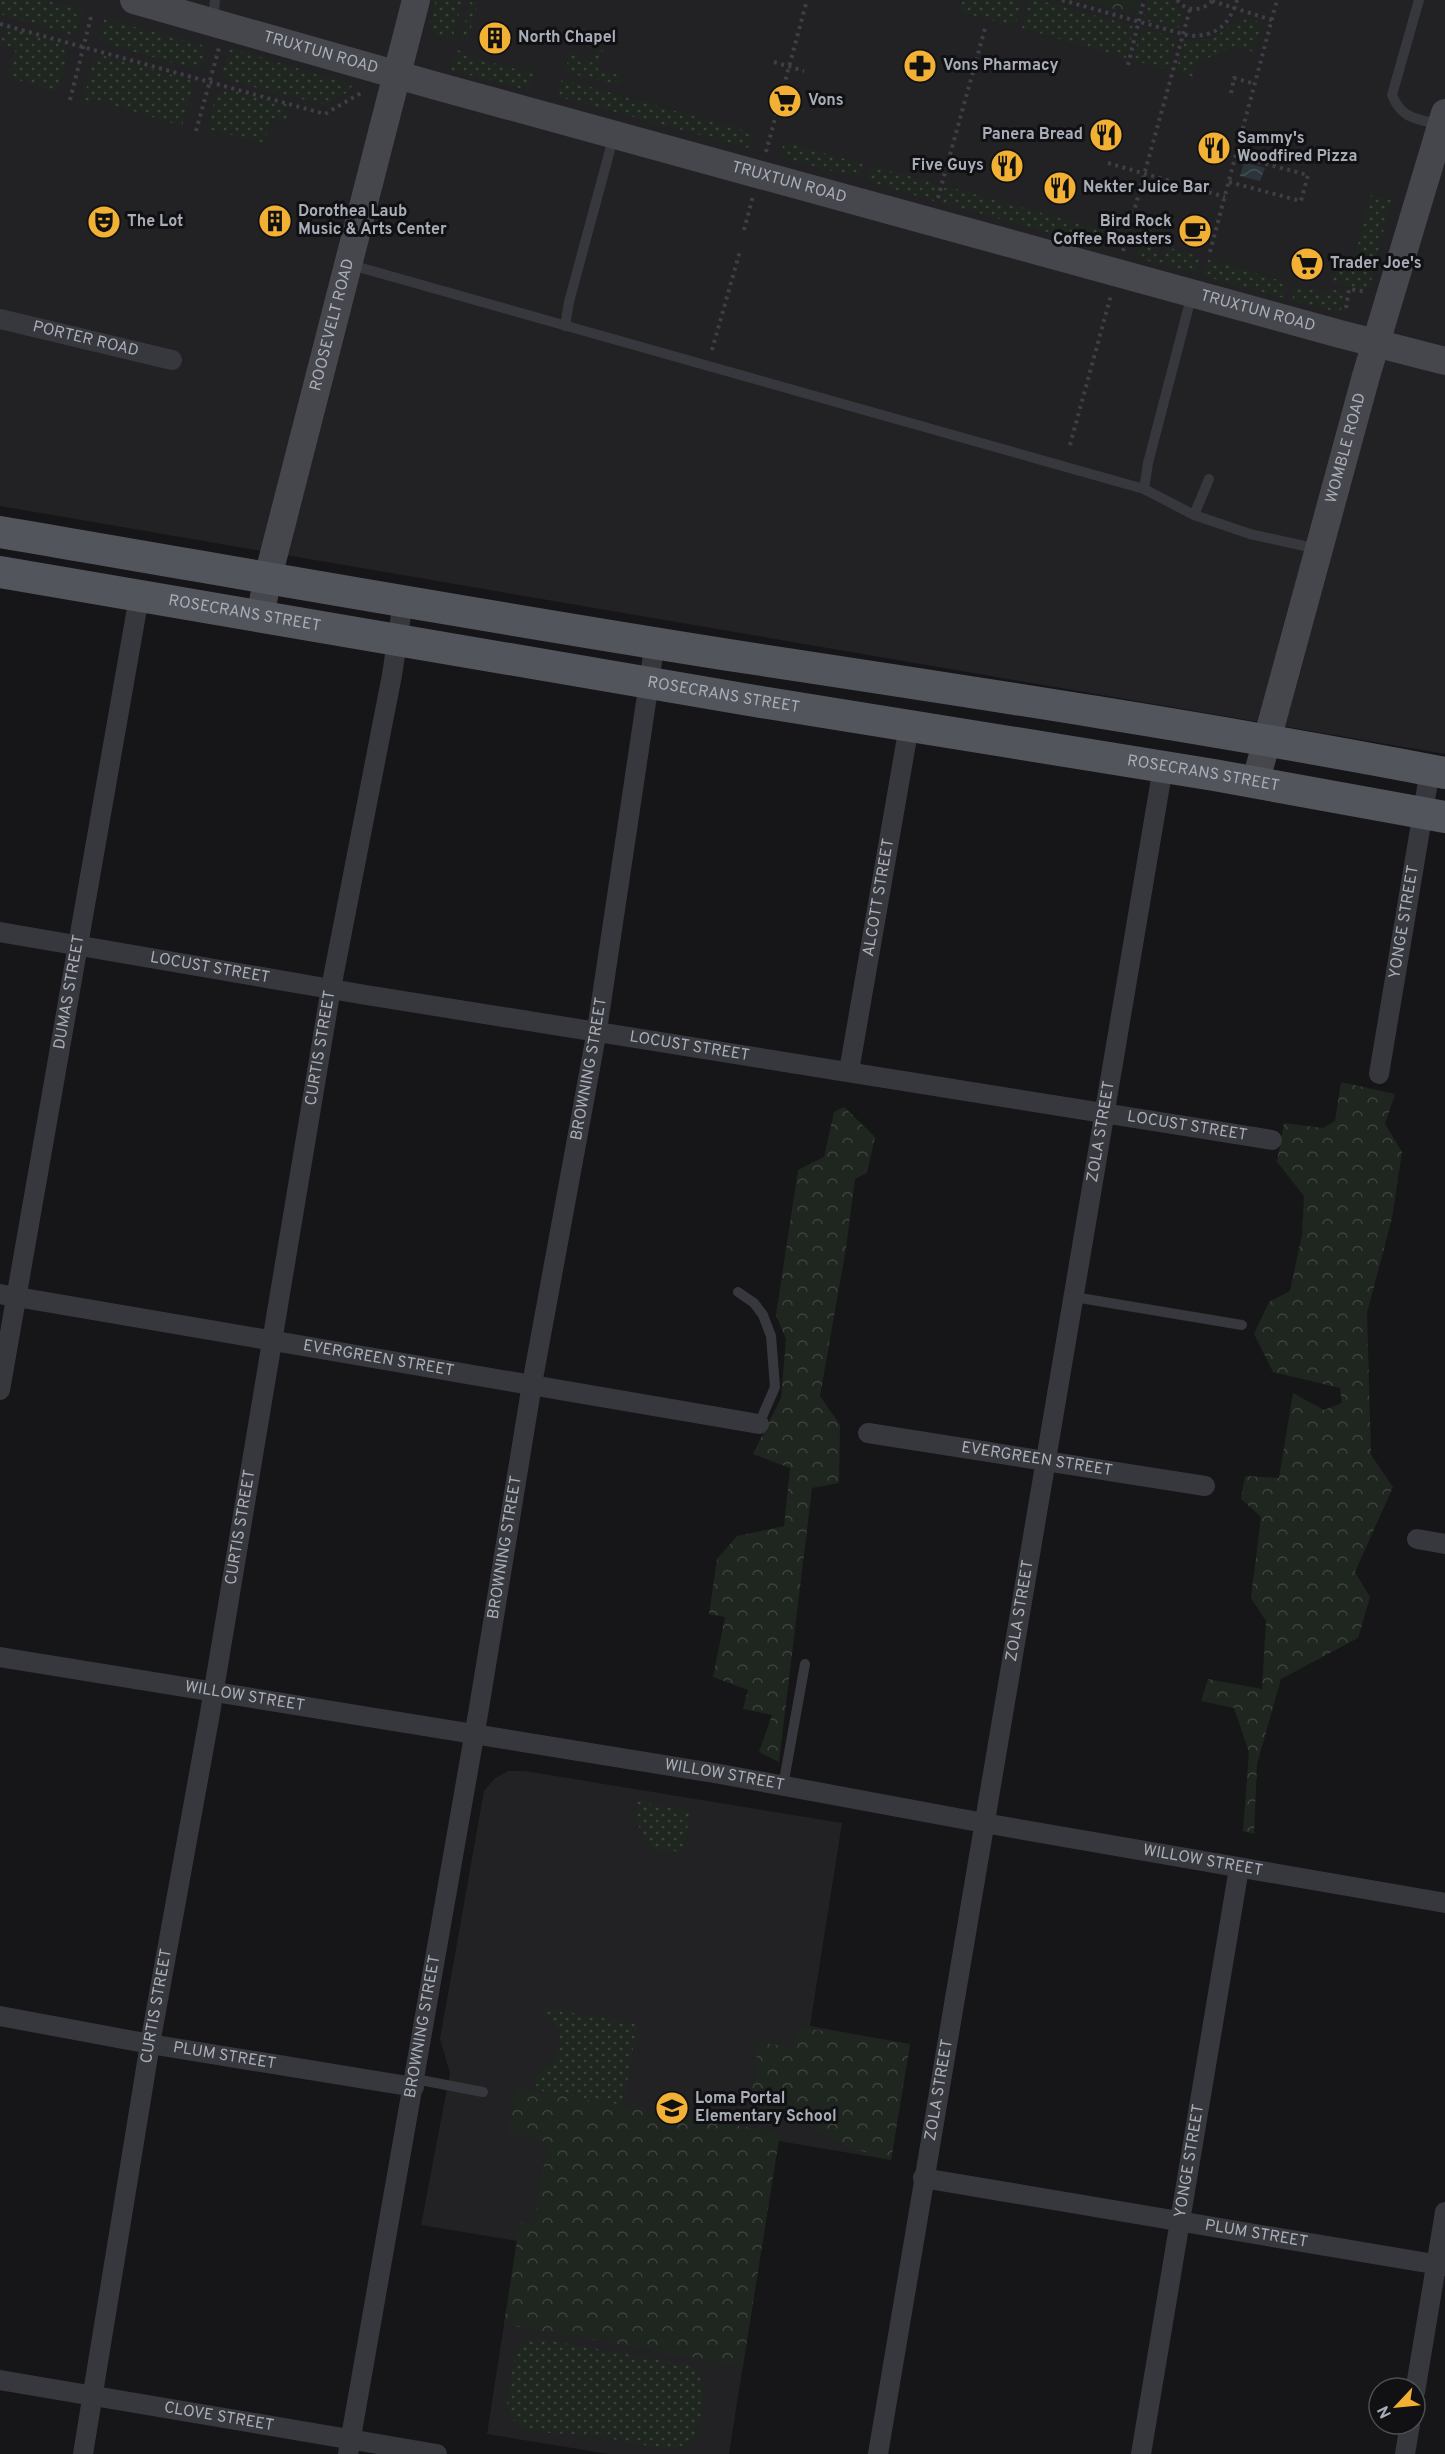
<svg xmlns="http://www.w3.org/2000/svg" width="1445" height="2454" font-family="Overpass,sans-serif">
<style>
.built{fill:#222225}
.grass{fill:url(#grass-dots)}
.forest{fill:url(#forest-crowns)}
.water{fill:url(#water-waves)}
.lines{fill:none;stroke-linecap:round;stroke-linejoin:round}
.path{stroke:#3d3f44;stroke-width:4;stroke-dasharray:3 4.5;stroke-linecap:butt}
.lane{stroke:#37383d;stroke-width:10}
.street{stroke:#37383d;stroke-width:20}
.secondary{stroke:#45474d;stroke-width:28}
.primary{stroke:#53555c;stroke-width:32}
.labels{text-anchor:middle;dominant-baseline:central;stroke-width:6;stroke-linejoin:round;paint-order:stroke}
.poi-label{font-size:16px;font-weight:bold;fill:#a8adb8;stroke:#111113;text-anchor:start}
.street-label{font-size:16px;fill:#a8adb8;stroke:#111113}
</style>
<defs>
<pattern id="grass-dots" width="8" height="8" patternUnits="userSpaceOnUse" patternTransform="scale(1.5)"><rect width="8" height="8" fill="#1e261f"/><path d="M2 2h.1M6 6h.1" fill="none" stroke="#3c433d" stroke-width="1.8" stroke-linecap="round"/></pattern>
<pattern id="forest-crowns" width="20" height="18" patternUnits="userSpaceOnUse" patternTransform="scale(1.5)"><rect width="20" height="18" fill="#1e261f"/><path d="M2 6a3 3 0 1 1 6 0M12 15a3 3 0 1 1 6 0" fill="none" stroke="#3c433d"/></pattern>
<pattern id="water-waves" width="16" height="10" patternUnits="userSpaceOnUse" patternTransform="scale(1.5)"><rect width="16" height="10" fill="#2c353c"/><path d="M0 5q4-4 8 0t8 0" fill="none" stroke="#485056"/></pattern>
</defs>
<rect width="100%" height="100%" fill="#161618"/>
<!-- built -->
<g class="built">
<polygon points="0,0 1445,0 1445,754 0,506"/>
<polygon points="508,1771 525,1771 842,1823 810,2026 910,2044 891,2160 778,2141 729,2454 608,2454 487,2434 517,2241 421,2225 450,2073 440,2039 484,1791 495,1778"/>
</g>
<!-- grass -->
<g class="grass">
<polygon points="0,0 47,0 83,11 76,32 71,35 0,14"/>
<polygon points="436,0 463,0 452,39 436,35 428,30"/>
<polygon points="963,0 1022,0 1015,26 960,12"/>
<polygon points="1029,0 1038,0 1134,26 1126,58 1022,28"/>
<polygon points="1148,0 1171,0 1183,12 1178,29 1143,20"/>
<polygon points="470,2 478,3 467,42 461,39"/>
<path d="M1239 17 1262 23 1254 52 1235 46 1215 56 1197 60 1193 77 1176 72 1185 40C1207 44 1225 33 1239 17Z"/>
<polygon points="104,19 206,46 202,67 197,70 105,43 99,37"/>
<polygon points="6,26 64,43 68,54 57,91 8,77 16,49 0,44"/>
<polygon points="1141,28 1176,38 1168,70 1133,60"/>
<polygon points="601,37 606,39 597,69 621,76 619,85 565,72 570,53 591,63 597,51 585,44"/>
<polygon points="230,48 353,85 346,93 325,105 227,80 222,73"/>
<polygon points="457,50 465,53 464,55 526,72 527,69 535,71 531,85 527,90 451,70"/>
<polygon points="105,56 190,80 193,86 182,126 93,99 90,106 83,104 93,59"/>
<polygon points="562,79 753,133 749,148 560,97 558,94"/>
<polygon points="225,89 290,105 286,122 271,118 264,143 208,129 215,98"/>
<polygon points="784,142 863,164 859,178 780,157"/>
<polygon points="871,166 938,184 934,201 867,181"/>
<polygon points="945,186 1110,232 1106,249 941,202"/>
<polygon points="1371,195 1391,200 1370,285 1364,291 1332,281 1336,268 1351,272"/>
<polygon points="1142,240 1160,245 1157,258 1163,260 1167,247 1200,257 1195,273 1137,258"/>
<polygon points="1208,259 1288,283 1284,298 1204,276"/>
<polygon points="1296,285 1329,294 1331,289 1345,293 1340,313 1292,300"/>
<polygon points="638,1801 690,1812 683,1852 654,1849 636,1822"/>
<path d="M545 2008 637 2024 623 2105 537 2090 535 2076C563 2059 571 2035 543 2012Z"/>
<path d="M535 2338 692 2366C710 2384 702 2418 693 2439L676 2449H666L589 2435 550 2433 523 2428 516 2424 511 2417 507 2403 515 2355 521 2345Z"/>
</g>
<!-- forest -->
<g class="forest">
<polygon points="1081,0 1141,0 1137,15"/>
<polygon points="1341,1082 1395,1094 1385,1124 1402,1152 1392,1218 1367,1313 1371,1455 1393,1487 1355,1572 1370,1597 1358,1638 1281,1679 1257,1764 1254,1834 1243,1831 1249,1752 1234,1708 1201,1701 1208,1679 1262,1689 1266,1621 1251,1598 1261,1517 1241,1499 1245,1476 1279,1478 1293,1393 1324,1410 1342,1403 1340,1388 1273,1372 1254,1334 1269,1302 1290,1291 1302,1235 1304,1196 1277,1162 1284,1123 1323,1128 1335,1121"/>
<polygon points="844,1107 875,1137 867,1173 855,1179 846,1248 820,1396 840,1425 839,1483 812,1488 779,1762 759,1752 772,1715 743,1709 748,1690 713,1677 725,1617 709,1614 717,1559 737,1536 784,1526 790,1468 753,1454 781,1398 786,1339 776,1315 798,1170 824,1157 834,1112"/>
<polygon points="796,2027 910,2044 891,2160 852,2148 803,2122 749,2112 759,2042 793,2048"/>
<polygon points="516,2088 780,2133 743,2366 504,2324 520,2222 534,2225 548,2142 508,2133"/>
</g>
<!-- water -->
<polygon class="water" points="1244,162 1265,168 1260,181 1240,176"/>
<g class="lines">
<!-- path -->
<g class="path">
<path d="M1062 0 1190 36C1217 36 1229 25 1237 0"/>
<path d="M1177 0C1187 12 1201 12 1212 1"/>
<polyline points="1212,1 1272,20"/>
<polyline points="0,24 325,114 361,93"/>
<polyline points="774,62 804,71"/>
<polyline points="1128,65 1144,0"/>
<polyline points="1231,93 1234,78 1255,84"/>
<polyline points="70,100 92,13"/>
<polyline points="196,131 219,48"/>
<polyline points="766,152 807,0"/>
<polyline points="1108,163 1225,197"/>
<polyline points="1229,182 1301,201 1308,175 1236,156"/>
<polyline points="938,198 986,25"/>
<polyline points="744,230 753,196"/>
<polyline points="1123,251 1190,9"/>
<polyline points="1210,252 1277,0"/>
<polyline points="1346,308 1349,289 1367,292"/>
<polyline points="712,350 740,251"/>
<polyline points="1070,445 1111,295"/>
</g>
<!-- lane -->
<g class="lane">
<path d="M1419 0 1392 95C1402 120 1418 119 1442 125"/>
<polyline points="213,20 215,0"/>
<polyline points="351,265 1144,489 1194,515 1209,479"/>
<polyline points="565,326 569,302 614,135"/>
<polyline points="1144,489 1148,463 1192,294"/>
<polyline points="1194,515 1250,534 1318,549"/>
<polyline points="738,1292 754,1303 763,1315 771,1336 775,1387 759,1424"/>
<polyline points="1074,1297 1242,1325"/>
<polyline points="783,1786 805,1664"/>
<polyline points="415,2079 483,2092"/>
</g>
<!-- street -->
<g class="street">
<path id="s1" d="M0 319 172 360"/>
<path id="s2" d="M0 932 360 994 1272 1140"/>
<path id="s3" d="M849 1071 909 726"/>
<path id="s4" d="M1379 1074 1430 770"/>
<path id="s5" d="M0 1294 759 1424"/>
<path id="s6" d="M0 1390 139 597"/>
<path id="s7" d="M868 1433 1205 1486"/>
<polyline points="1417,1539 1445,1544"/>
<path id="s8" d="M0 1657 720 1774 984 1823 1445 1903"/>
<path id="s9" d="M0 2016 150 2044 414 2087"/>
<path id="s10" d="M923 2178 1445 2266"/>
<path id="s11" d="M0 2380 437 2454"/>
<polyline points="1415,2392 1445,2212"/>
<path id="s12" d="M83 2454 150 2044 209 1719 331 988 392 675 403 602"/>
<path id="s13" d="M348 2454 479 1708 532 1384 597 1030 655 642"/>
<path id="s14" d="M878 2454 1163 767"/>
<path id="s15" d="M1141 2454 1239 1868"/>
<polyline points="1405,2454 1410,2424"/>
</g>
<!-- secondary -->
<g class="secondary">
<path id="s16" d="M134 0 433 85 1340 334 1445 361"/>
<path id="s17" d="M260 616 268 577 416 0"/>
<path id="s18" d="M1255 784 1366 376 1445 113"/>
</g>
<!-- primary -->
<g class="primary">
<path d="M0 532C252 575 503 620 755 659 986 694 1216 729 1445 773"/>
<path id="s19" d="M0 572 749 700 1214 775 1445 817"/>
</g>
</g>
<!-- icons -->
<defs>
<symbol id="building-disc" viewBox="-11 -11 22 22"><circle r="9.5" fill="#f2b134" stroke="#111113"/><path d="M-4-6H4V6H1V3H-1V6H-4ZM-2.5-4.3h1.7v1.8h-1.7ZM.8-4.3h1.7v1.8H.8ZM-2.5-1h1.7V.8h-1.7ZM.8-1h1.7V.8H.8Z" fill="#111"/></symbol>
<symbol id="pharmacy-disc" viewBox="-11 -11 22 22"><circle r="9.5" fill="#f2b134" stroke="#111113"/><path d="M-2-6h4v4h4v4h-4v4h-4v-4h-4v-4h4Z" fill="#111"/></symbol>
<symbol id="supermarket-disc" viewBox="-11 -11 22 22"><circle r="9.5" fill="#f2b134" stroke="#111113"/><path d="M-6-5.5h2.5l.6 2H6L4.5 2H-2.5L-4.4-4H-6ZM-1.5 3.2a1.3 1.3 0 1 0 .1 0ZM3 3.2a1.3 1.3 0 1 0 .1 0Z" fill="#111"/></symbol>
<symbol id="restaurant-disc" viewBox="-11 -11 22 22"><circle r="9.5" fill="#f2b134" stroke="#111113"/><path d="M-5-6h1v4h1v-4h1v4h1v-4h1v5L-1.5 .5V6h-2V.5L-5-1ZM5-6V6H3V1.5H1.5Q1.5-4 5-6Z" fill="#111"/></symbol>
<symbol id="theatre-disc" viewBox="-11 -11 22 22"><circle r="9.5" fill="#f2b134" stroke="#111113"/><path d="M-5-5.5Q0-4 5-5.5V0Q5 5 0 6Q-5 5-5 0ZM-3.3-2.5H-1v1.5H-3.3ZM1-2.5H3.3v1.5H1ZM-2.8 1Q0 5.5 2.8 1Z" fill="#111"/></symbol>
<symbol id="cafe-disc" viewBox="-11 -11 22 22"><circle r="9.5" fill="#f2b134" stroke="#111113"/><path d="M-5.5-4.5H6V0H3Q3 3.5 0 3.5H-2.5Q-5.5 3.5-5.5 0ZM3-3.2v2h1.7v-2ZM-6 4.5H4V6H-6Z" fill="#111"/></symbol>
<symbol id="school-disc" viewBox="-11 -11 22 22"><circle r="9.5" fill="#f2b134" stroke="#111113"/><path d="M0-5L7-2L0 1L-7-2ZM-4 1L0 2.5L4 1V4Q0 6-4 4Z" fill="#111"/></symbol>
</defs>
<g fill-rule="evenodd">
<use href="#building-disc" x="476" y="19" width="38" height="38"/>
<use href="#pharmacy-disc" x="901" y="47" width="38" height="38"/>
<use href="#supermarket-disc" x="766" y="82" width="38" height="38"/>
<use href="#restaurant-disc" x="1087" y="116" width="38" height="38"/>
<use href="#restaurant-disc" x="1195" y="129" width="38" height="38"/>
<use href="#restaurant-disc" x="988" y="147" width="38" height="38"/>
<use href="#restaurant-disc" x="1041" y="169" width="38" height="38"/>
<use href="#building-disc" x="256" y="202" width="38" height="38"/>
<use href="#theatre-disc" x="85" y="203" width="38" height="38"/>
<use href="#cafe-disc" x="1176" y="212" width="38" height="38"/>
<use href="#supermarket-disc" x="1288" y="245" width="38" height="38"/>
<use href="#school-disc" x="653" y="2089" width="38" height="38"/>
</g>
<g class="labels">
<!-- poi labels -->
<g class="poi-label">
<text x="518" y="38">North Chapel</text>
<text x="943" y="66">Vons Pharmacy</text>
<text x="808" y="101">Vons</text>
<text x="1083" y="135" text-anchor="end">Panera Bread</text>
<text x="1237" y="139">Sammy's<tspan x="1237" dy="18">Woodfired Pizza</tspan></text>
<text x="984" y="166" text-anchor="end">Five Guys</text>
<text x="1083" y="188">Nekter Juice Bar</text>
<text x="298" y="212">Dorothea Laub<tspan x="298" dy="18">Music &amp; Arts Center</tspan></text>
<text x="127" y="222">The Lot</text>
<text x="1172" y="222" text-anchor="end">Bird Rock<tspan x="1172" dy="18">Coffee Roasters</tspan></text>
<text x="1330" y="264">Trader Joe's</text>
<text x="695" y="2099">Loma Portal<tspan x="695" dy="18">Elementary School</tspan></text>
</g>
<!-- street labels -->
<g class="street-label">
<text stroke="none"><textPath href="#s16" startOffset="194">TRUXTUN ROAD</textPath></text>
<text stroke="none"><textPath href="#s16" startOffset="680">TRUXTUN ROAD</textPath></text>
<text stroke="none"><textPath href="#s16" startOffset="1166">TRUXTUN ROAD</textPath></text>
<text stroke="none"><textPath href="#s17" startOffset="300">ROOSEVELT ROAD</textPath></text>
<text stroke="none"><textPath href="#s1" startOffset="88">PORTER ROAD</textPath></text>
<text stroke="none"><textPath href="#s18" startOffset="348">WOMBLE ROAD</textPath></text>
<text stroke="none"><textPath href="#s19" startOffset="248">ROSECRANS STREET</textPath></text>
<text stroke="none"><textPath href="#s19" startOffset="734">ROSECRANS STREET</textPath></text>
<text stroke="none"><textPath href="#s19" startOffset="1220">ROSECRANS STREET</textPath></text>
<text stroke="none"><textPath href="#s3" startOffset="176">ALCOTT STREET</textPath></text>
<text stroke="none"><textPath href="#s4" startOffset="154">YONGE STREET</textPath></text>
<text stroke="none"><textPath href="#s2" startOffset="213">LOCUST STREET</textPath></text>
<text stroke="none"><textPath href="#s6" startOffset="404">DUMAS STREET</textPath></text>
<text stroke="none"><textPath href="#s2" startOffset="699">LOCUST STREET</textPath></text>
<text stroke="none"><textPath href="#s12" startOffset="1426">CURTIS STREET</textPath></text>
<text stroke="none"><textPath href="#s13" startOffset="1406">BROWNING STREET</textPath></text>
<text stroke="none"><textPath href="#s2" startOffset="1203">LOCUST STREET</textPath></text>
<text stroke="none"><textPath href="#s14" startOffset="1341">ZOLA STREET</textPath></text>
<text stroke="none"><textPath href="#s5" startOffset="384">EVERGREEN STREET</textPath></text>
<text stroke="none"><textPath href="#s7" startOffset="171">EVERGREEN STREET</textPath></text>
<text stroke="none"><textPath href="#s12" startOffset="940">CURTIS STREET</textPath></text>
<text stroke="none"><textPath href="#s13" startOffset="920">BROWNING STREET</textPath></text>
<text stroke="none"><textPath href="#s14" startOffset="855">ZOLA STREET</textPath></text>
<text stroke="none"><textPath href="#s8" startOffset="248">WILLOW STREET</textPath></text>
<text stroke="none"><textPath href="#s8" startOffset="734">WILLOW STREET</textPath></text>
<text stroke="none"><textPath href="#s8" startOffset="1220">WILLOW STREET</textPath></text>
<text stroke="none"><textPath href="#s12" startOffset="454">CURTIS STREET</textPath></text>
<text stroke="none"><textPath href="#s13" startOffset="434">BROWNING STREET</textPath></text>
<text stroke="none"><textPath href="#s9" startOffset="228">PLUM STREET</textPath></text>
<text stroke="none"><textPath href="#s14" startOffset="369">ZOLA STREET</textPath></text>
<text stroke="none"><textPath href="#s15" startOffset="297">YONGE STREET</textPath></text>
<text stroke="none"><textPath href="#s10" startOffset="338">PLUM STREET</textPath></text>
<text stroke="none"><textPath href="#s11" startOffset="222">CLOVE STREET</textPath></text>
</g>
</g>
<!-- north arrow -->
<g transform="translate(1397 2406) rotate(244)"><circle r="28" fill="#111113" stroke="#4d4f55" stroke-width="1.5"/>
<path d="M0-4.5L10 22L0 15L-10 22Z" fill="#f2b134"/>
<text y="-9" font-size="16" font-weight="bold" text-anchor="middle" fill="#a8adb8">N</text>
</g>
</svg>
